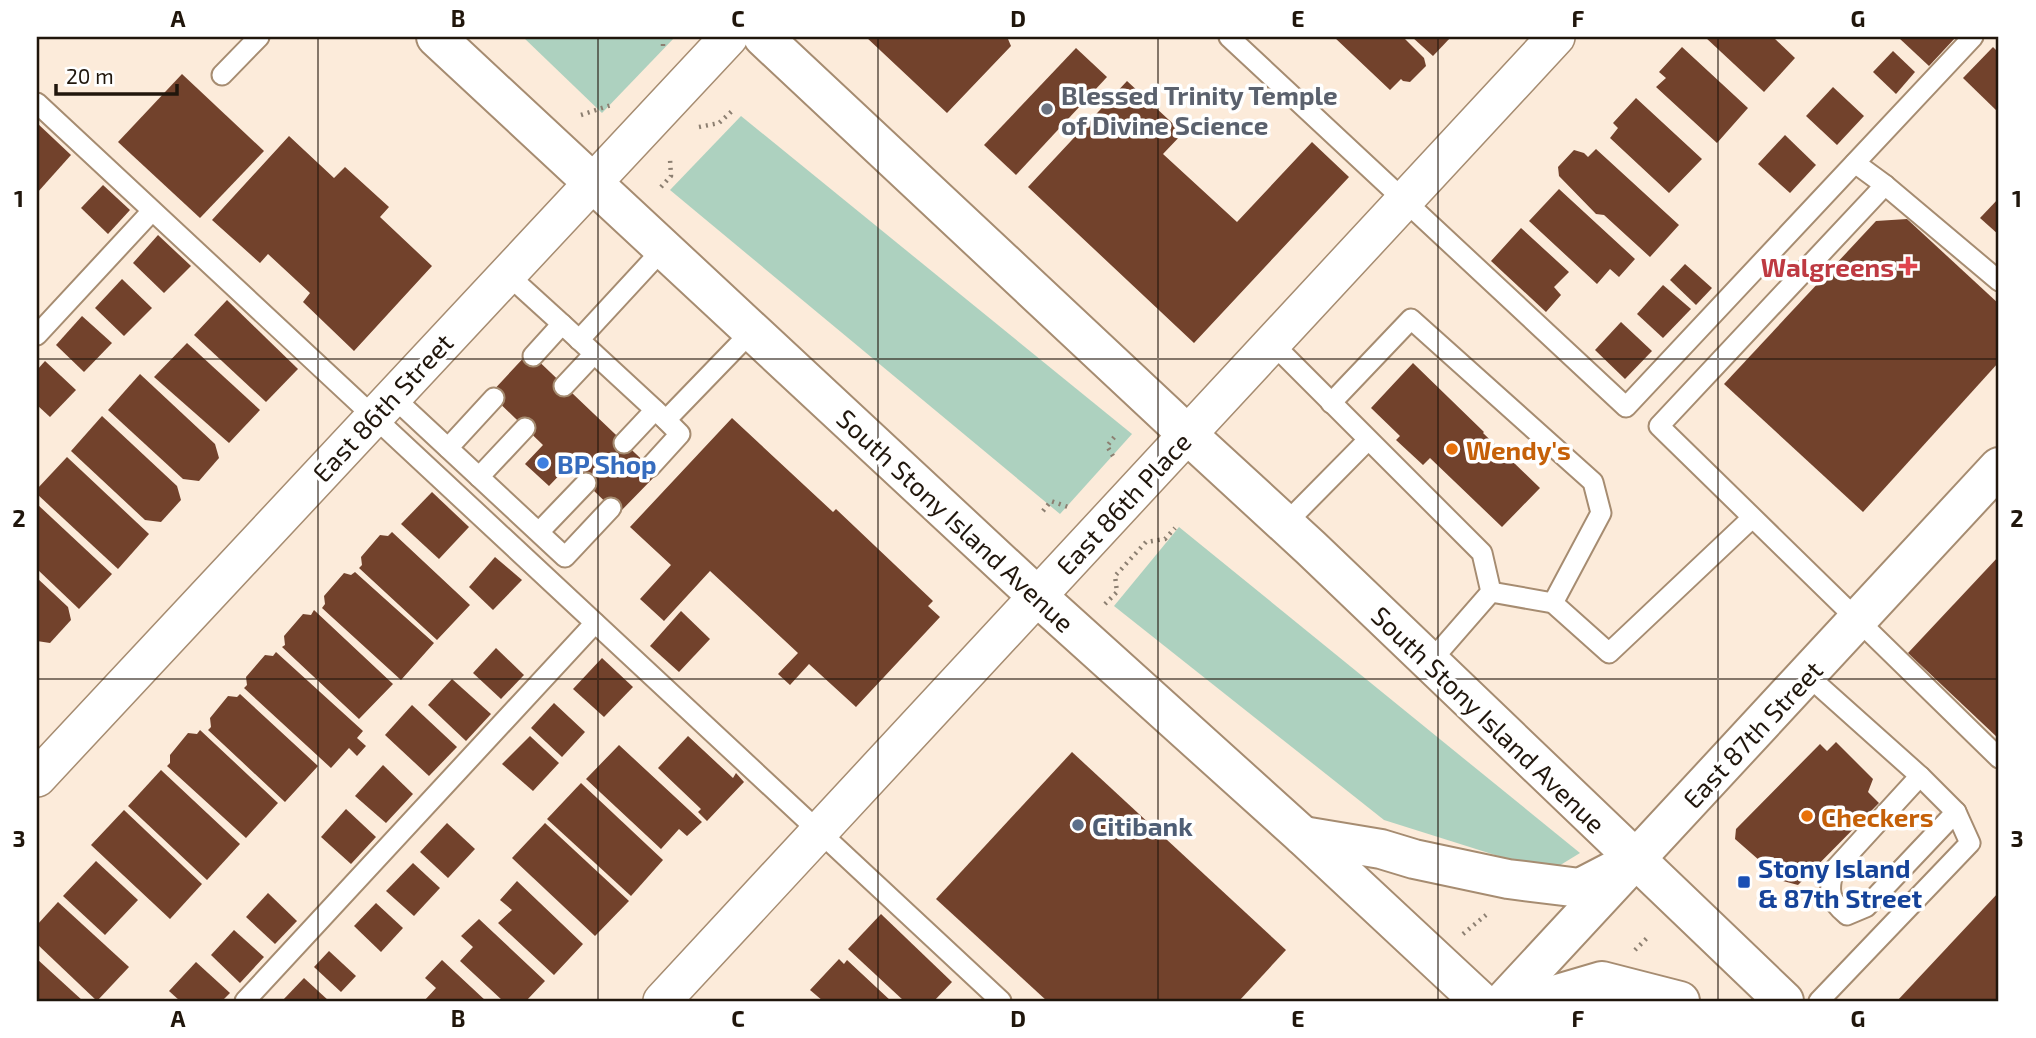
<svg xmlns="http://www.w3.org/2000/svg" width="2036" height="1038" font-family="'Exo 2',sans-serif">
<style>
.green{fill:#add1bf}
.building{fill:#72422c}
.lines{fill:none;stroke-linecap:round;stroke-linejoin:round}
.service-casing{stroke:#a68c71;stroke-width:23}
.minor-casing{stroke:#a68c71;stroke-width:40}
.secondary-casing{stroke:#a68c71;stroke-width:42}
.trunk-casing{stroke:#a68c71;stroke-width:42}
.path{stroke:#8c7f71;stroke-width:4.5;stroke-dasharray:2 5;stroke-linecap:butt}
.service{stroke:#fff;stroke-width:19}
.minor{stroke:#fff;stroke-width:37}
.secondary{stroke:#fff;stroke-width:38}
.trunk{stroke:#fff;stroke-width:38}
.grid{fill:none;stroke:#20160c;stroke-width:2;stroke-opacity:0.55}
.worship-dot{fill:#6b7280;stroke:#fff;stroke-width:2.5}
.health-dot{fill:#e0444e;stroke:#fff;stroke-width:2.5}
.food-dot{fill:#e8710a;stroke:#fff;stroke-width:2.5}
.shop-dot{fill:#3f7fe0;stroke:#fff;stroke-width:2.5}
.service-dot{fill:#5c6f8a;stroke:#fff;stroke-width:2.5}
.transit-dot{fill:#1a4fb4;stroke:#fff;stroke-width:2.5}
.labels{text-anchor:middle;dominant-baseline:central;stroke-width:7;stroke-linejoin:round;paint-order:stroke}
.worship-label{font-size:26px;font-weight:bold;fill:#5b616d;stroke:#fff;text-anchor:start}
.health-label{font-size:26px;font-weight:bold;fill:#be3a42;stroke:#fff;text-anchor:end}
.street-label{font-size:26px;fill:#20160c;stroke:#fff}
.food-label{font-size:26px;font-weight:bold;fill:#c56008;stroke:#fff;text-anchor:start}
.shop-label{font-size:26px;font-weight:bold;fill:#366cbe;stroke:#fff;text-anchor:start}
.service-label{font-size:26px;font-weight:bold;fill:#4e5e75;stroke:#fff;text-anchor:start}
.transit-label{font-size:26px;font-weight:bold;fill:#164399;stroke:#fff;text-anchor:start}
.neatline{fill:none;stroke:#20160c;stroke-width:2.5}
.grid-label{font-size:23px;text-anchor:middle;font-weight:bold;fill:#20160c}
</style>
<rect width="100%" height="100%" fill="#fcebda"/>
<!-- green -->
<g class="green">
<polygon points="523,37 675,37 602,113"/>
<polygon points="741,116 1132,434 1060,514 670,190"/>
<polygon points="1179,527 1580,853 1549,872 1384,820 1114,606"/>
</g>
<!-- building -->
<g class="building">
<polygon points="866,37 1010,37 1008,39 1011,46 947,113"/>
<polygon points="1334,37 1403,37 1424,58 1426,66 1410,82 1403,81 1401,79 1390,90"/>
<polygon points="1412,37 1451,37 1433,56"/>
<polygon points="1705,37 1773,37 1795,58 1764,92"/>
<polygon points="1901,37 1956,37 1929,66 1899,38"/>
<polygon points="1682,47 1748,108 1717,143 1656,87 1666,78 1659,72"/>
<polygon points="1993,47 1999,53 1999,113 1963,78"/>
<polygon points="1076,48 1107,77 1016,175 984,145"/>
<polygon points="1893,51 1915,72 1896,94 1873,72"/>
<polygon points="182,74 264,151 200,218 118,142"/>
<polygon points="1127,81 1183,133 1163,154 1237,222 1312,142 1349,177 1194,343 1028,187"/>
<polygon points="1833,87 1864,116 1837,145 1806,116"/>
<polygon points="1636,98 1702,159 1669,193 1610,138 1618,128 1613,123"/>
<polygon points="37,123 71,155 37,193"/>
<polygon points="1785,135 1816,165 1790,193 1758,164"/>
<polygon points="289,136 334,178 345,167 389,207 380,217 432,266 354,351 303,302 310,293 268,254 260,263 212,220"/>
<polygon points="1596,149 1679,225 1650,257 1604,215 1596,214 1559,176 1558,167 1574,150 1584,153 1588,157"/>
<polygon points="103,185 130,210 108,234 81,208"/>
<polygon points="1559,189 1635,259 1619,277 1610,269 1597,284 1529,221"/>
<polygon points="1999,198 1999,235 1980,218"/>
<polygon points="1907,219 1999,304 1999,362 1863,512 1724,384 1876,221"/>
<polygon points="1521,228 1569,272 1554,287 1561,295 1546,312 1491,261"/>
<polygon points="158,235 191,266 164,293 133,263"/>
<polygon points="1685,264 1712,288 1696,305 1670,280"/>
<polygon points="122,279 152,308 124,336 95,308"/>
<polygon points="1663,285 1691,309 1663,338 1637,314"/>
<polygon points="227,300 298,369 266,402 194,335"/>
<polygon points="82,316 112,343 84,372 56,345"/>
<polygon points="1621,322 1652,351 1625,379 1595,350"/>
<polygon points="187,343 260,410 229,443 154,377"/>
<polygon points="529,352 657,474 618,514 568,466 549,486 525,464 543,445 490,394"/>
<polygon points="45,361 76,390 50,417 37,405 37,370"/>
<polygon points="1413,363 1484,432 1483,433 1540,488 1502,527 1430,458 1423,465 1396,440 1400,436 1371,408"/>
<polygon points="140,374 215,444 219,458 199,481 183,479 108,410"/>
<polygon points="102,416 177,486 181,500 161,522 145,520 71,451"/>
<polygon points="732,418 833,512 836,509 933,601 928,606 940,617 856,707 809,664 790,685 778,674 798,653 710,571 664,621 640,599 671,565 630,527"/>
<polygon points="67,457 149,534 118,569 37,494 37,489"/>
<polygon points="432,492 469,527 439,559 401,524"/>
<polygon points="37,504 112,574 79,609 37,569"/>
<polygon points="392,532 470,605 437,640 359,568 362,565 361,557 380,535 388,536"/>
<polygon points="1999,556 1999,739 1908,653"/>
<polygon points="495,557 522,580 493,610 469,587"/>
<polygon points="355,572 434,643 401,680 322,608 325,604 324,596 344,573 351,575"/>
<polygon points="37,578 68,607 71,620 50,643 37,641"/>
<polygon points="314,610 393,684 359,719 282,647 285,645 284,636 303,614 311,615"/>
<polygon points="681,611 710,639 679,672 650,646"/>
<polygon points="496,648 524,675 501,699 473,673"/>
<polygon points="276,652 363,731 357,738 366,746 357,756 349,748 331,768 244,688 247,685 246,677 265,655 273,656"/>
<polygon points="602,658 633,687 604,717 573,689"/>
<polygon points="452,679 491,714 466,741 428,705"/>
<polygon points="240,694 318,766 285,802 208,730 211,727 210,718 228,696 237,697"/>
<polygon points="554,703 585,732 562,757 531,728"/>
<polygon points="412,705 457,747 429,776 385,735"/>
<polygon points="200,730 278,803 246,838 167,766 170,763 170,755 188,733 197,734"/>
<polygon points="530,736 559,763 533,791 502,764"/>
<polygon points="688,736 733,778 736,773 744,782 707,821 698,812 701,809 658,768"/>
<polygon points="1836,742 1873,779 1868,792 1879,803 1798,885 1783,881 1735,839 1736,829 1820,744 1827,751"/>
<polygon points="619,745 702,822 687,836 679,829 661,849 586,779"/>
<polygon points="1072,752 1286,950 1239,1001 1047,1001 936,899"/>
<polygon points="383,765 413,794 386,823 355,796"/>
<polygon points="161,770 240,844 207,880 128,806"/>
<polygon points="581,783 663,860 631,896 547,819"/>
<polygon points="346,809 376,837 351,864 321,837"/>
<polygon points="124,810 202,884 170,919 91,845"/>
<polygon points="447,823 475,849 448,878 420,852"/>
<polygon points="545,823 629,901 595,936 512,858"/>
<polygon points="96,861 138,900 105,935 63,896"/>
<polygon points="413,863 440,888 414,916 386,891"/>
<polygon points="517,881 583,944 554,975 498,923 512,910 500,900"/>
<polygon points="1999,892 1999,1001 1897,1001"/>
<polygon points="268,893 297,921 275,944 246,917"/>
<polygon points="58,902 129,967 97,1001 37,944 37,925"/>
<polygon points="376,903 403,928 381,952 354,926"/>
<polygon points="881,914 952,982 934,1001 904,1001 848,949"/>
<polygon points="479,919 545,981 526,1001 503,1001 460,961 473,947 461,936"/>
<polygon points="234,930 264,957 240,983 211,955"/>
<polygon points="329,951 356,976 341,992 314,967"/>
<polygon points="37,959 83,1001 37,1001"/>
<polygon points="839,959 844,964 847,960 891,1001 823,1001 810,990"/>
<polygon points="442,960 486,1001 424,1001 436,988 425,978"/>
<polygon points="196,962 230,993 222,1001 180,1001 169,991"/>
<polygon points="304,978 329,1001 282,1001"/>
</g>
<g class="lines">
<defs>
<g id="service">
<polyline points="1229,37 1626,407 1973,37"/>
<polyline points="222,75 259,37"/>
<polyline points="37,103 1001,1001"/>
<polyline points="1855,163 1885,185 1999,281"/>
<polyline points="1885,185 1659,426 1999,758"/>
<polyline points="507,274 562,324"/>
<polyline points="37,335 152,211"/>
<polyline points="579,340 663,249"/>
<polyline points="1272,343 1482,553 1491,592 1430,662"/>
<polyline points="533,356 562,324 666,420 680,434 650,467"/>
<polyline points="564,386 594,354"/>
<polyline points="392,396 565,557 611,508"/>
<polyline points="1331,403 1411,319 1593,482 1601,513 1553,603"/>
<polyline points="666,420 752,331"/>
<polyline points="624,443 655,410"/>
<polyline points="448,448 494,398"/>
<polyline points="479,477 525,428"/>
<polyline points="1285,524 1368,440"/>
<polyline points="539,532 586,483"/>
<polyline points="1491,592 1553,603 1609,653 1752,518"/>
<polyline points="1807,675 1920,776 1956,812 1970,843 1819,1001"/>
<path d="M1920 776 1834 870C1827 892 1830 901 1847 915L1866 907 1956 812"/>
<polyline points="245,1001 595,623"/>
</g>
<g id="minor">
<polyline points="37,778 729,37"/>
<polyline points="662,1001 1556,37"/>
</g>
<polyline id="secondary" points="1504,1001 1999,467"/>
<g id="trunk">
<polyline points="436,37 1037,596 1303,836 1480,1001"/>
<polyline points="763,37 1187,434 1311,548 1784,1001"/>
<polyline points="1303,836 1381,849 1414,859 1508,879 1580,888 1636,859"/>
<polyline points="1534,1001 1602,981 1680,1001"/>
</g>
</defs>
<!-- service casing -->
<use href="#service" class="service-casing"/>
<!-- minor casing -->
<use href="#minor" class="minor-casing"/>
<!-- secondary casing -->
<use href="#secondary" class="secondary-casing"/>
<!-- trunk casing -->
<use href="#trunk" class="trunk-casing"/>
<!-- path -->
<g class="path">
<polyline points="663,37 663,49"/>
<polyline points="581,115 611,105"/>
<polyline points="699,127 719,123 732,111"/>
<polyline points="661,187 671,176 670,159"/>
<polyline points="1113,456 1107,446 1116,435"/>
<polyline points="1043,511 1051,501 1068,507"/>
<polyline points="1105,604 1117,592 1115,576 1146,542 1165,539 1175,528"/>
<polyline points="1463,934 1486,915"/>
<polyline points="1635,950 1647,938"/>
</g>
<!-- service -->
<use href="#service" class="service"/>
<!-- minor -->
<use href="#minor" class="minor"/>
<!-- secondary -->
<use href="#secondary" class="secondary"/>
<!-- trunk -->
<use href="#trunk" class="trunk"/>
</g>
<!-- grid -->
<path class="grid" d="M318 37V1001M598 37V1001M878 37V1001M1158 37V1001M1438 37V1001M1718 37V1001M37 359H1999M37 679H1999"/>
<!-- markers -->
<circle class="worship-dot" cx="1047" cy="109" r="7"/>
<path class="health-dot" d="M1904.5 255.5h7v7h7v7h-7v7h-7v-7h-7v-7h7z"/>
<g class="food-dot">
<circle cx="1452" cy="449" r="7"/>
<circle cx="1807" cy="816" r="7"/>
</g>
<circle class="shop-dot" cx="543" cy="463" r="7"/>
<circle class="service-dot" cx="1078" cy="825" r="7"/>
<rect class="transit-dot" x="1737" y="875" width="14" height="14" rx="3.5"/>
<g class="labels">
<!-- worship labels -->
<g class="worship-label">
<text x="1061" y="94">Blessed Trinity Temple<tspan x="1061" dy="30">of Divine Science</tspan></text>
</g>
<!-- health labels -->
<g class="health-label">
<text x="1894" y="266">Walgreens</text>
</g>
<!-- street labels -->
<g class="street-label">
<text transform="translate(382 407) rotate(-47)">East 86th Street</text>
<text transform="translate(1123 503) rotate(-47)">East 86th Place</text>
<text transform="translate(956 520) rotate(43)">South Stony Island Avenue</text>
<text transform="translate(1489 719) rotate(44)">South Stony Island Avenue</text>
<text transform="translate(1752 734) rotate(-47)">East 87th Street</text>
</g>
<!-- food labels -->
<g class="food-label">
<text x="1466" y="449">Wendy's</text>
<text x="1821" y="816">Checkers</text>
</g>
<!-- shop labels -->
<g class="shop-label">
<text x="557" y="463">BP Shop</text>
</g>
<!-- service labels -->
<g class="service-label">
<text x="1092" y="825">Citibank</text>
</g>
<!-- transit labels -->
<g class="transit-label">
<text x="1758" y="867">Stony Island<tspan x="1758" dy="30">&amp; 87th Street</tspan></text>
</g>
</g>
<!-- border -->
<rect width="2036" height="1038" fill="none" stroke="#ffffff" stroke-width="77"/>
<!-- scale -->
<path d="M56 84v10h121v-10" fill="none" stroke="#20160c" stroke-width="3.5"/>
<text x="66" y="84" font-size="21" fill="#20160c" stroke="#ffffff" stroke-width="5" paint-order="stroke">20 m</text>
<rect x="38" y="38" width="1959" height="962" class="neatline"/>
<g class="grid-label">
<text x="178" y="27">A</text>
<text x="458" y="27">B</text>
<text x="738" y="27">C</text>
<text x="1018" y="27">D</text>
<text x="1298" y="27">E</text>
<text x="1578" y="27">F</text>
<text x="1858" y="27">G</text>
<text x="19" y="207">1</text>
<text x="2017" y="207">1</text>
<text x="19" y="527">2</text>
<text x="2017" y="527">2</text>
<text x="19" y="847">3</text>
<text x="2017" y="847">3</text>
<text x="178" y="1027">A</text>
<text x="458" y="1027">B</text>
<text x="738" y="1027">C</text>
<text x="1018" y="1027">D</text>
<text x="1298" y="1027">E</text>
<text x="1578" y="1027">F</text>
<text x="1858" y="1027">G</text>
</g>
</svg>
